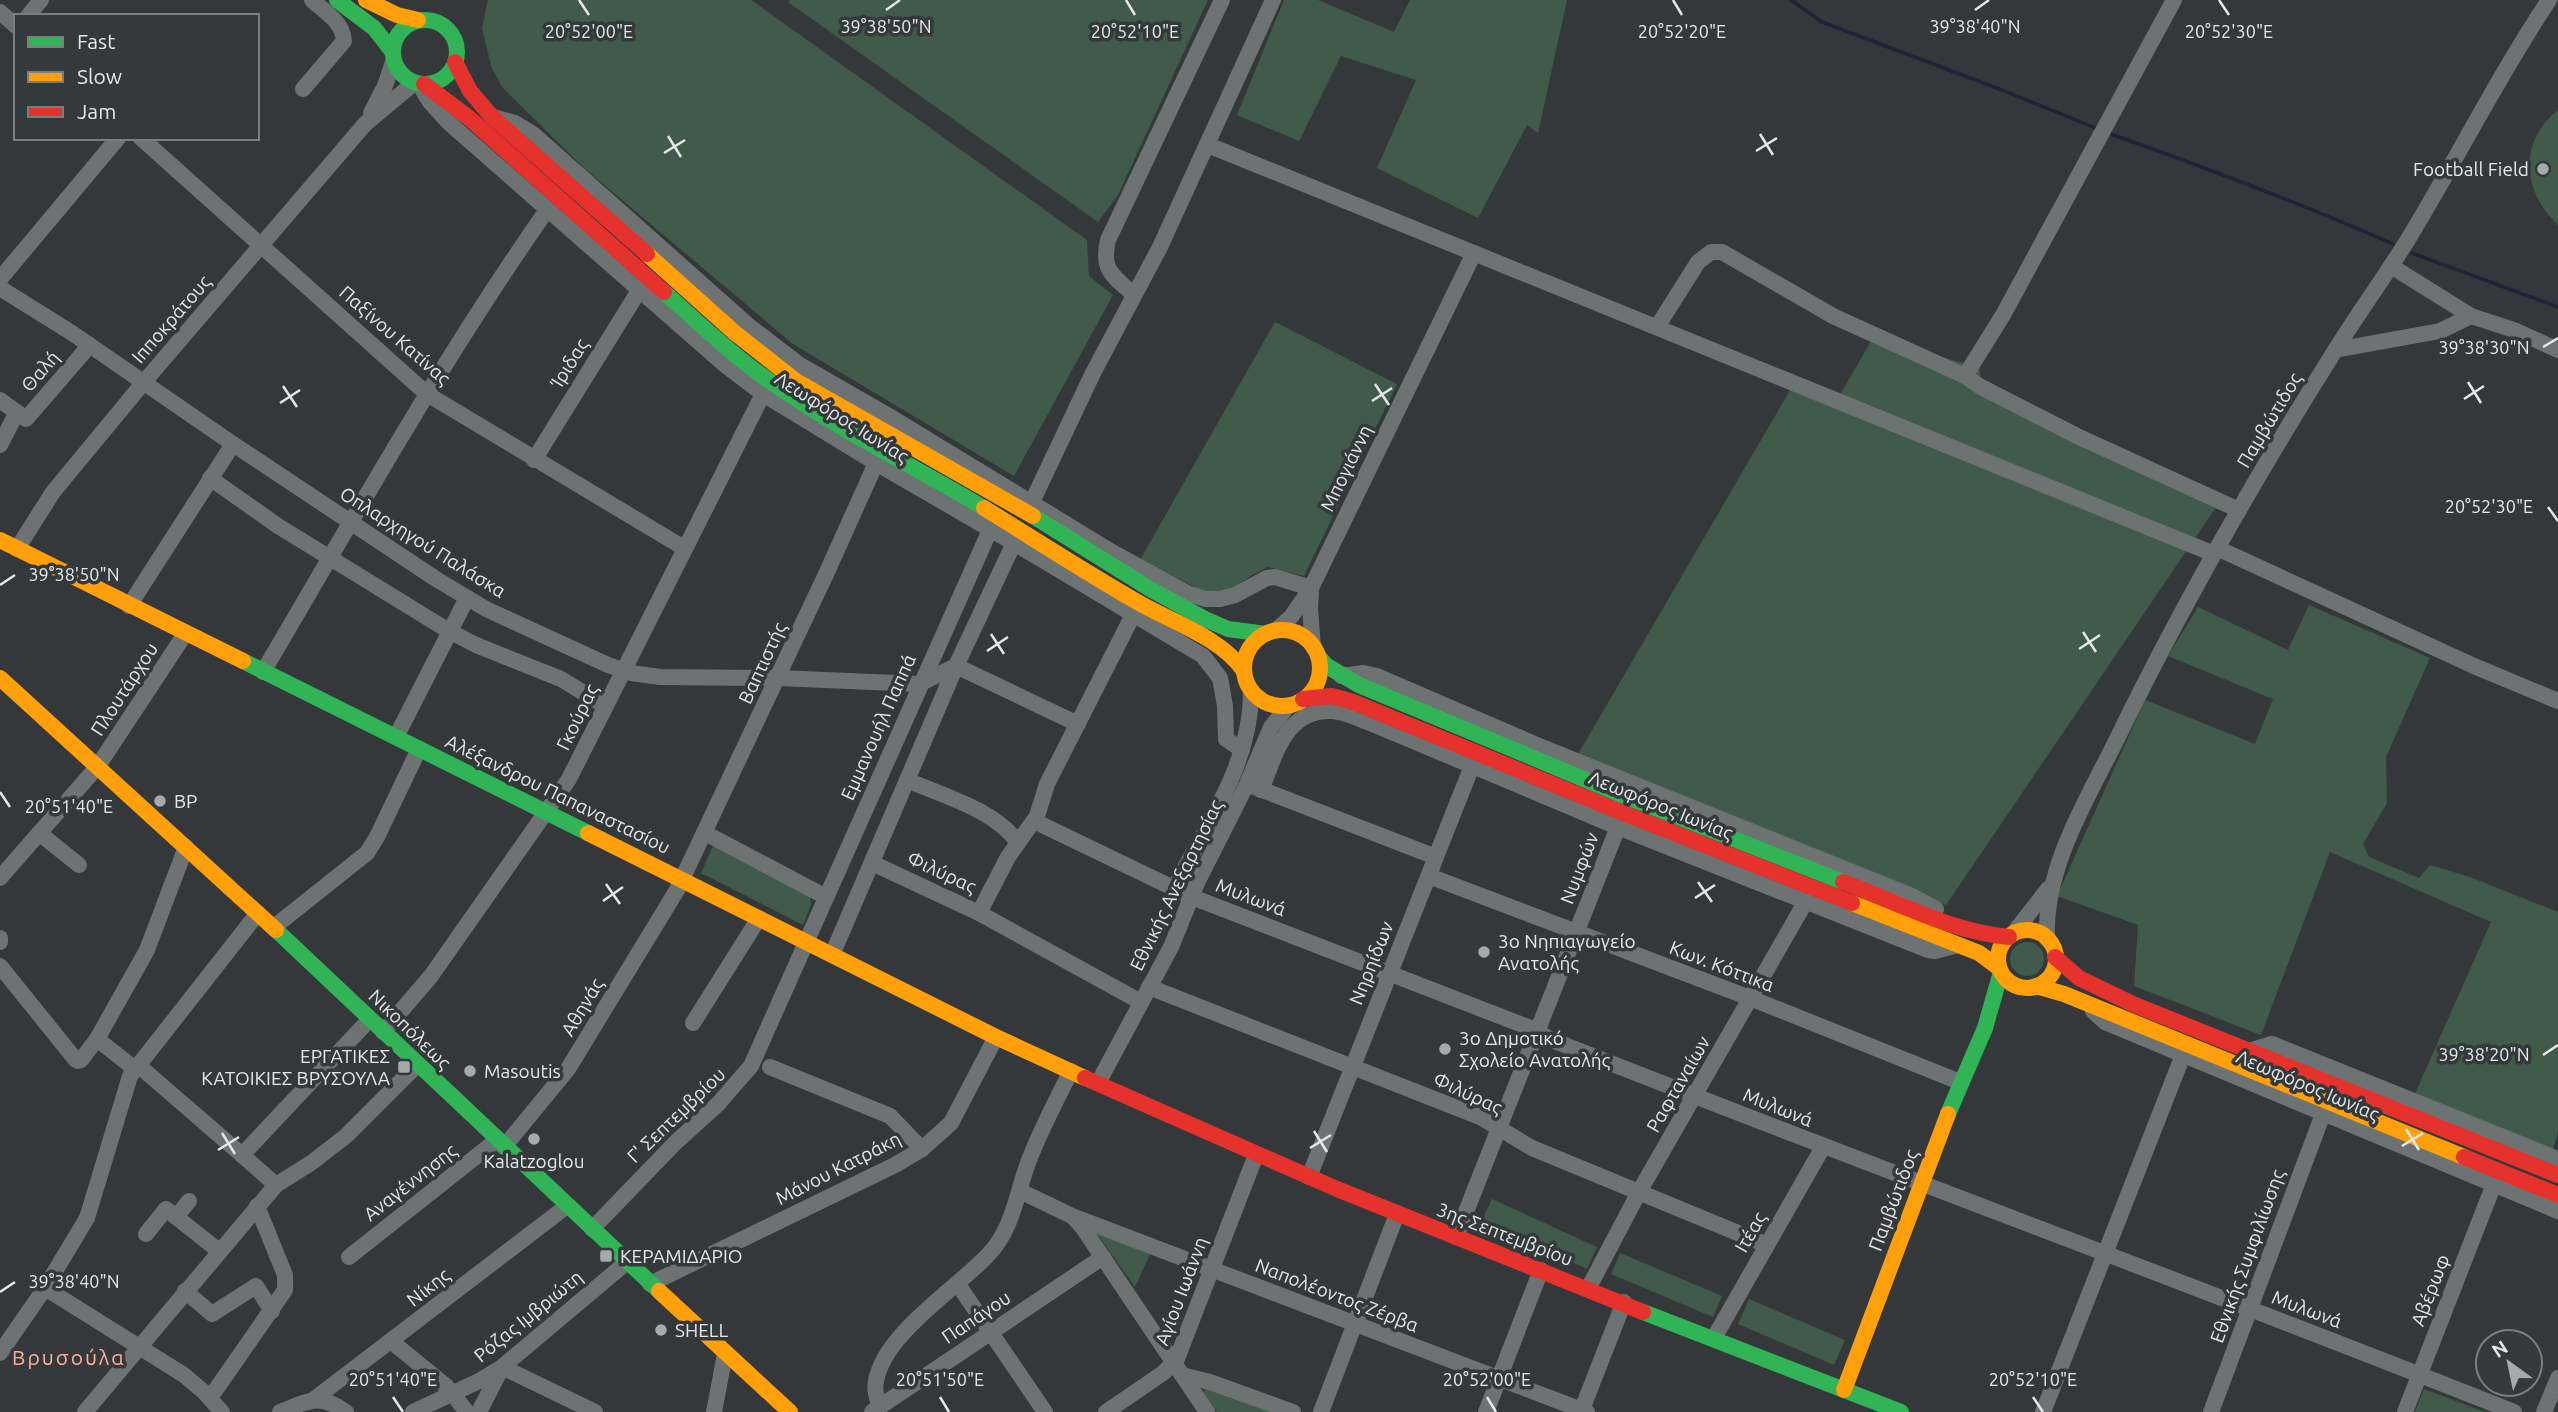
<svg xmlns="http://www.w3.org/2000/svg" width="2558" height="1412" font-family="Ubuntu,sans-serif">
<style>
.green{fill:#405b4a}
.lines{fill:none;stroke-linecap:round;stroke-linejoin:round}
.stream{stroke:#251f38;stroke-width:3.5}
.street{stroke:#6c7372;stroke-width:16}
.fast{stroke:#30b455;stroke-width:16}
.slow{stroke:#ff9f0a;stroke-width:16}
.jam{stroke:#e5322d;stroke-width:16}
.ticks{fill:none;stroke:#e4e7e8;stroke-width:2.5}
.poi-dot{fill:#a7aaab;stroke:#34393b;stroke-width:2.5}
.labels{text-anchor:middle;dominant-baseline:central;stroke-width:7;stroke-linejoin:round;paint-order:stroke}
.poi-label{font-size:19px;fill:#e4e7e8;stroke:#34393b;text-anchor:start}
.street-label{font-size:19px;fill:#e4e7e8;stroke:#34393b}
.neighbourhood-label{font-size:21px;letter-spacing:2px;fill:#ffaf98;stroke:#34393b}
.ticks-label{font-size:18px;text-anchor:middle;fill:#e4e7e8;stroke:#34393b;stroke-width:7;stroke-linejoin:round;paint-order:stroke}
</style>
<rect width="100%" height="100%" fill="#35383a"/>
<!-- green -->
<g class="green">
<polygon points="488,0 751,0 1087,240 1089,276 1113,295 1014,476 793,344 584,168 502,87 491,66 482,28"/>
<polygon points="790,0 1208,0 1118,195 1098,222 788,2"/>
<polygon points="1284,0 1318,0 1394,32 1410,0 1567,0 1538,133 1527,125 1478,218 1377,168 1416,80 1341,56 1299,141 1237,115"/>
<path d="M2558 110V225C2522 192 2518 141 2558 110Z"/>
<polygon points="1275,322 1397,384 1304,576 1268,567 1252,575 1227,592 1205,592 1140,560"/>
<polygon points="1875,334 1937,356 1979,367 1981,377 1987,383 2050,413 2099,440 2223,497 1946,905 1577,756 1796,380 1839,397"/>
<polygon points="2309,605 2430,658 2386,757 2387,803 2363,844 2369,857 2419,878 2430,865 2470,877 2558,912 2558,1131 2552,1153 2414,1096 2491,922 2330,852 2261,1035 2134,986 2138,925 2057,896 2145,700 2255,744 2273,699 2168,656 2198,607 2288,650"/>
<polygon points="714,844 810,895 811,905 803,925 701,873"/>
<circle cx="2027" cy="959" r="17"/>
<polygon points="1492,1199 1597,1247 1587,1269 1482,1220"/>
<polygon points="1102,1232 1152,1250 1135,1287 1098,1235"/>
<polygon points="1620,1253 1722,1296 1713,1317 1611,1274"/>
<polygon points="1749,1299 1845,1340 1834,1365 1738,1324"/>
<polygon points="1204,1386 1270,1412 1217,1412 1204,1394"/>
<polygon points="2424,1389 2485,1412 2415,1412"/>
</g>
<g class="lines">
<!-- stream -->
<g class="stream">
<polyline points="1791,0 1822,22 2002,90 2098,129"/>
<path d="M2108 133C2204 167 2300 203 2393 244"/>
<polyline points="2412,253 2558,307"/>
</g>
<!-- street -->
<g class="street">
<polyline points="0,12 16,26"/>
<polyline points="28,16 41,0"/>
<polyline points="419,84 430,102 448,122 725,365 763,394 876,463 1014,543 1203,656 1220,678 1225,706 1226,739 1242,750"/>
<path d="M303 89 344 41C343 22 325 12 312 0"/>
<polyline points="371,113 385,86 393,62"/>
<polyline points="493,117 515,123 533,134 749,326 800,365 894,419 1112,552 1187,593 1205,599 1220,599 1235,595 1267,578 1275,577 1311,588"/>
<polyline points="141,138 427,394 684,548"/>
<polyline points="1208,145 2214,554"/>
<polyline points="2391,266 2471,316"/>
<polyline points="0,279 118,138"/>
<polyline points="0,288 72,333 233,444 436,579 486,609 608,665 631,673 660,677 778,678 919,684 956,666 1078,724"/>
<path d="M1133 294C1112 275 1101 270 1108 240L1222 0"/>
<polyline points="1657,327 1698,262 1711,252 1722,252 1833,316 1965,376 1981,387 2077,436 2239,510"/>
<polyline points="2335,350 2440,331 2471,316 2514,330 2558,350"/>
<polyline points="1965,376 2003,315 2174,0"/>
<polyline points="0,400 26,419 90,345"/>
<polyline points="0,445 17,412"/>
<polyline points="534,460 640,289"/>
<polyline points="210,478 278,526 449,631 476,645 561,679 605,706"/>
<polyline points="1032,502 1093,373 1160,247 1273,0"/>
<polyline points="2217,548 2474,666 2558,701"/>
<polyline points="17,549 53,492 144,382 365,124 414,83"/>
<polyline points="1311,590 1310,608 1313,647"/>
<polyline points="129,606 233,444"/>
<polyline points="1275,631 1291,617 1311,588 1474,253"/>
<path d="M263 672C355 516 443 358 547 210"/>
<polyline points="1341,676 1363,673 1377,676 1544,748 1912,896 1936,909"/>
<polyline points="396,737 467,598"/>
<path d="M907 780C943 796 996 810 1018 843"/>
<polyline points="1252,786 1436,857"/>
<path d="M1261 790C1276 754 1285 710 1331 711 1343 711 1357 718 1368 722L1618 827 1928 950 1935 951 1958 945"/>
<path d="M1034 821 1192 897 1528 1027 1552 1040C1872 1167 2195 1285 2514 1412"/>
<polyline points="39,833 79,865"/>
<polyline points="705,833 826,897"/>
<polyline points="872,863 979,913 1141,1002"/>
<polyline points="1429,876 1750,998 1960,1082"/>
<polyline points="0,878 98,766 185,634"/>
<path d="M1174 888C1206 827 1252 762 1251 690"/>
<polyline points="979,913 1008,857 1037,816 1047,784 1133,615"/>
<polyline points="274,927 367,853 377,837 419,749"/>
<polyline points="2013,934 2048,889"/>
<polyline points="0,938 0,942"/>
<path d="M2047 939C2044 869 2085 803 2115 743 2181 607 2256 476 2336 349 2359 312 2384 278 2407 241 2456 161 2497 78 2549 0"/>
<polyline points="832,955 956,666 1014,543"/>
<polyline points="0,966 75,1059 78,1061 81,1060 97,1039 135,1069"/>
<polyline points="1149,987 1480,1117 1532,1148 1767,1245"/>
<polyline points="2093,1011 2105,1022 2558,1211"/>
<polyline points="693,1023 759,918"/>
<polyline points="383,1032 431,976 569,779 763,394"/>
<polyline points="97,1039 147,950 186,847"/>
<polyline points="2249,1051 2272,1044 2558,1159"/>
<polyline points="138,1065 242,1155"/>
<polyline points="770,1067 890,1116 922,1149"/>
<polyline points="1098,1083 1171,947 1197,883 1247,784 1271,727 1289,705"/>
<polyline points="504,1147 568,1069 677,890 827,572 876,463"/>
<polyline points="1309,1177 1472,766"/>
<polyline points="276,1185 242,1155 370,1019"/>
<polyline points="1020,1191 1072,1216 1587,1412"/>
<polyline points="176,1217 189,1201"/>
<polyline points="1074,1218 1083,1228 1207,1412"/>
<polyline points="592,1229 676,1142 718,1104 751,1066 990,530"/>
<polyline points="146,1234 166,1209 219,1251"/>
<polyline points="1456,1237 1618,827"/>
<polyline points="349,1257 497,1140"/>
<polyline points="957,1283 1045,1412"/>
<polyline points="650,1284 895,1165 922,1149 951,1123 996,1037"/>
<polyline points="45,1288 184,1375 204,1392 222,1412"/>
<polyline points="1588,1289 1639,1192 1806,901"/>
<polyline points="185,1291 212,1314 256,1286 272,1311"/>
<polyline points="1714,1338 1823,1147"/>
<polyline points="392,1342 446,1386 467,1412"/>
<polyline points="0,1353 45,1288 87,1218 130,1076 258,913"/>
<polyline points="1182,1375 1210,1382 1293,1412"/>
<polyline points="210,1398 285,1290 285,1275 257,1206"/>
<polyline points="313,1400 567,1206"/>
<path d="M880 1407C877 1398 874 1391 876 1381 884 1334 956 1289 988 1255 1013 1229 1016 1195 1028 1163 1040 1131 1056 1101 1071 1071"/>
<polyline points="85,1412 276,1185 311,1163 346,1136 417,1065"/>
<path d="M280 1412C308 1401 319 1393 346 1412"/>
<polyline points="413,1412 479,1381 502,1367 627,1262"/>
<polyline points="479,1412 502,1367 595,1412"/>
<polyline points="714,1412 725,1354"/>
<polyline points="872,1412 1103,1257"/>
<polyline points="1106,1412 1163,1373 1176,1361 1256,1155"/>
<polyline points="1321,1412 1397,1214"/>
<polyline points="1486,1412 1541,1270"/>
<polyline points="1581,1412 1624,1302"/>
<polyline points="2043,1412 2183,1055"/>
<polyline points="2211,1412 2323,1114"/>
<polyline points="2405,1412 2494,1184"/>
<polyline points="2544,1412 2558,1378"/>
</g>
<!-- fast -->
<g class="fast">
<polyline points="337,0 374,28 392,51"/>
<circle cx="425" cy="52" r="32"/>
<path d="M664 292C699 323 733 356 771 382 839 430 914 466 984 508"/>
<polyline points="1033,516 1150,589 1205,619 1228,629 1266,634"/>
<polyline points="1318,656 1327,666 1359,685 1624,796 1843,882"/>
<polyline points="243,661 588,833"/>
<polyline points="276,930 659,1291"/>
<polyline points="1948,1114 1985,1028 2001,972"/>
<polyline points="1643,1312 1901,1412"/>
</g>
<!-- slow -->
<g class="slow">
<polyline points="366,0 397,15 418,20"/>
<polyline points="647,254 735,333 796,381 1033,516"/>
<path d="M984 508C1036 540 1088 574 1141 604 1175 623 1221 638 1244 671"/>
<polyline points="0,540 243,661"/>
<circle cx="1282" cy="668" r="38"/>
<polyline points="0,678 276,930"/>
<polyline points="588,833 996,1037 1085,1078"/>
<polyline points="1852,903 1979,953 1999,968"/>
<circle cx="2027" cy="959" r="29"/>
<polyline points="2036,986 2064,994 2464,1157"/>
<polyline points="659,1291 790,1412"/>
<polyline points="1844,1390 1948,1114"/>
</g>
<!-- jam -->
<g class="jam">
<polyline points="455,62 470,91 492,117 647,254"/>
<polyline points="424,84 469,118 664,292"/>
<polyline points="1303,699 1332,696 1353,702 1623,813 1852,903"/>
<path d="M1843 882C1896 902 1952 932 2009 937"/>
<polyline points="2055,957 2079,978 2135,1005 2558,1175"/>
<polyline points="1085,1078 1337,1189 1643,1312"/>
<polyline points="2464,1157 2558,1195"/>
</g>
</g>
<!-- ticks -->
<path class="ticks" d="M579 0 589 15M1126 0 1135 15M1673 0 1682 15M2219 0 2229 15M886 10 900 0M1975 10 1989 0M1760 134 1773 155M668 136 681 157M1756 151 1777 138M664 153 685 140M2543 347 2558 338M2468 382 2481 403M1375 384 1389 405M283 386 297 407M2464 399 2484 386M1372 401 1392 388M280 403 300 390M2548 507 2558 521M0 585 15 575M2083 632 2096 652M991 634 1004 654M2079 649 2100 635M987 651 1008 637M0 792 10 807M1698 882 1712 902M606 884 620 904M1695 898 1715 885M603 901 623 887M2543 1055 2558 1045M2406 1129 2419 1150M1314 1131 1327 1152M222 1133 235 1154M2402 1146 2423 1133M1310 1148 1331 1135M218 1150 239 1137M0 1292 15 1282M393 1397 403 1412M940 1397 949 1412M1487 1397 1496 1412M2033 1397 2043 1412"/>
<!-- markers -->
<g class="poi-dot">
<circle cx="2543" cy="169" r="7"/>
<circle cx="160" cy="801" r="7"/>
<circle cx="1484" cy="952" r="7"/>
<circle cx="1445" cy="1049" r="7"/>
<rect x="397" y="1060" width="14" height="14" rx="3.5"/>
<circle cx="470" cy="1071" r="7"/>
<circle cx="534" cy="1139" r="7"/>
<rect x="599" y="1249" width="14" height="14" rx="3.5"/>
<circle cx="661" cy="1330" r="7"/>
</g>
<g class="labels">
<!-- poi labels -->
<g class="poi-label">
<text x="2529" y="169" text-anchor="end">Football Field</text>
<text x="174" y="801">BP</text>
<text x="1498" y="941">3ο Νηπιαγωγείο<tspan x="1498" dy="22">Ανατολής</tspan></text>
<text x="1459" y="1038">3ο Δημοτικό<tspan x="1459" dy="22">Σχολείο Ανατολής</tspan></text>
<text x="390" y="1056" text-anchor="end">ΕΡΓΑΤΙΚΕΣ<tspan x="390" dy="22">ΚΑΤΟΙΚΙΕΣ ΒΡΥΣΟΥΛΑ</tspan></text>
<text x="484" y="1071">Masoutis</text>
<text x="534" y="1161" text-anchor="middle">Kalatzoglou</text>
<text x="620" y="1256">ΚΕΡΑΜΙΔΑΡΙΟ</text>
<text x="675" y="1330">SHELL</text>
</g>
<!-- street labels -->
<g class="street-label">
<text transform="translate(171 319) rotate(-49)">Ιπποκράτους</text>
<text transform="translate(395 335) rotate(41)">Παξίνου Κατίνας</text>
<text transform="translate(569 363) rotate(-58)">Ίριδας</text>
<text transform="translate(40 371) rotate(-49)">Θαλή</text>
<text transform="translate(842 417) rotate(32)">Λεωφόρος Ιωνίας</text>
<text transform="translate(2269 420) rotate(-59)">Παμβώτιδος</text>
<text transform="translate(1346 468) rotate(-64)">Μπογιάννη</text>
<text transform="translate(423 542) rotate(32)">Οπλαρχηγού Παλάσκα</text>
<text transform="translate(762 663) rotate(-65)">Βαπτιστής</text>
<text transform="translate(124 689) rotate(-57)">Πλουτάρχου</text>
<text transform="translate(577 717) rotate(-64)">Γκούρας</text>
<text transform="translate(878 727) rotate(-66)">Εμμανουήλ Παππά</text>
<text transform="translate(558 794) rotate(26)">Αλέξανδρου Παπαναστασίου</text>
<text transform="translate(1661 805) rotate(22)">Λεωφόρος Ιωνίας</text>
<text transform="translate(1579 868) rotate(-69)">Νυμφών</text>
<text transform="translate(942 872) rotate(25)">Φιλύρας</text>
<text transform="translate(1176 885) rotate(-64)">Εθνικής Ανεξαρτησίας</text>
<text transform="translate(1251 897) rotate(21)">Μυλωνά</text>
<text transform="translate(1371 963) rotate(-68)">Νηρηίδων</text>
<text transform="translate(1722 966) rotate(21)">Κων. Κόττικα</text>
<text transform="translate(582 1007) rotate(-59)">Αθηνάς</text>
<text transform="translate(410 1029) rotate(44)">Νικοπόλεως</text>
<text transform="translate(1678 1084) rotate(-60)">Ραφταναίων</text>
<text transform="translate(2308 1085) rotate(23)">Λεωφόρος Ιωνίας</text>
<text transform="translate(1468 1093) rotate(25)">Φιλύρας</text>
<text transform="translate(1778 1107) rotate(22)">Μυλωνά</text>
<text transform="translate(676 1115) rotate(-44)">Γ' Σεπτεμβρίου</text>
<text transform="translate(838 1168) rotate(-27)">Μάνου Κατράκη</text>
<text transform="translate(410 1182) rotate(-38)">Αναγέννησης</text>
<text transform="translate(1893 1200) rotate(-69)">Παμβώτιδος</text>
<text transform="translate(1750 1232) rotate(-60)">Ιτέας</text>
<text transform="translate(1505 1234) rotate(21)">3ης Σεπτεμβρίου</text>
<text transform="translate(2247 1256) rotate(-70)">Εθνικής Συμφιλίωσης</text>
<text transform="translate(428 1287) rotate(-38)">Νίκης</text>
<text transform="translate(2430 1290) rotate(-69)">Αβέρωφ</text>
<text transform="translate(1181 1291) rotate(-69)">Αγίου Ιωάννη</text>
<text transform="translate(1337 1295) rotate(21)">Ναπολέοντος Ζέρβα</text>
<text transform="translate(2307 1309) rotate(21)">Μυλωνά</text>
<text transform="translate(528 1316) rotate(-39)">Ρόζας Ιμβριώτη</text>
<text transform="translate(976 1317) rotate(-34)">Παπάγου</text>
</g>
<!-- neighbourhood labels -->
<g class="neighbourhood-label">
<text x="69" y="1357">Βρυσούλα</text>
</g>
</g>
<g class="ticks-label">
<text x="886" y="33">39°38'50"N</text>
<text x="1975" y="33">39°38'40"N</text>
<text x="589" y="38">20°52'00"E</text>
<text x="1135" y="38">20°52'10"E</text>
<text x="1682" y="38">20°52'20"E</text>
<text x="2229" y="38">20°52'30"E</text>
<text x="2484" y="354">39°38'30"N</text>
<text x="2489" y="513">20°52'30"E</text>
<text x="74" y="581">39°38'50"N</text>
<text x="69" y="813">20°51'40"E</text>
<text x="2484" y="1061">39°38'20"N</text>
<text x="74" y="1288">39°38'40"N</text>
<text x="393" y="1386">20°51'40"E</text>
<text x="940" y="1386">20°51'50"E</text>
<text x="1487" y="1386">20°52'00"E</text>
<text x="2033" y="1386">20°52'10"E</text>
</g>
<!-- legend -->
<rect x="14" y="14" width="245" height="126" fill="#34393b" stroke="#7a7f80" stroke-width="2"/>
<rect x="28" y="37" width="35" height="10" fill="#30b455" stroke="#7a7f80" stroke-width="2"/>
<text x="77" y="49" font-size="21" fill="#e4e7e8">Fast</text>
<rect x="28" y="72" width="35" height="10" fill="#ff9f0a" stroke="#7a7f80" stroke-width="2"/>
<text x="77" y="84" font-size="21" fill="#e4e7e8">Slow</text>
<rect x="28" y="107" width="35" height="10" fill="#e5322d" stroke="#7a7f80" stroke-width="2"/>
<text x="77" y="119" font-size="21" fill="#e4e7e8">Jam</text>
<!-- north arrow -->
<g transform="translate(2509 1363) rotate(327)"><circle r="33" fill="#34393b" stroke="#7a7f80" stroke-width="2"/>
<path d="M0-5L12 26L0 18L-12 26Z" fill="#a7aaab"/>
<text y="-10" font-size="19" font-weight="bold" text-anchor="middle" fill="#e4e7e8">N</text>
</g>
</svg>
